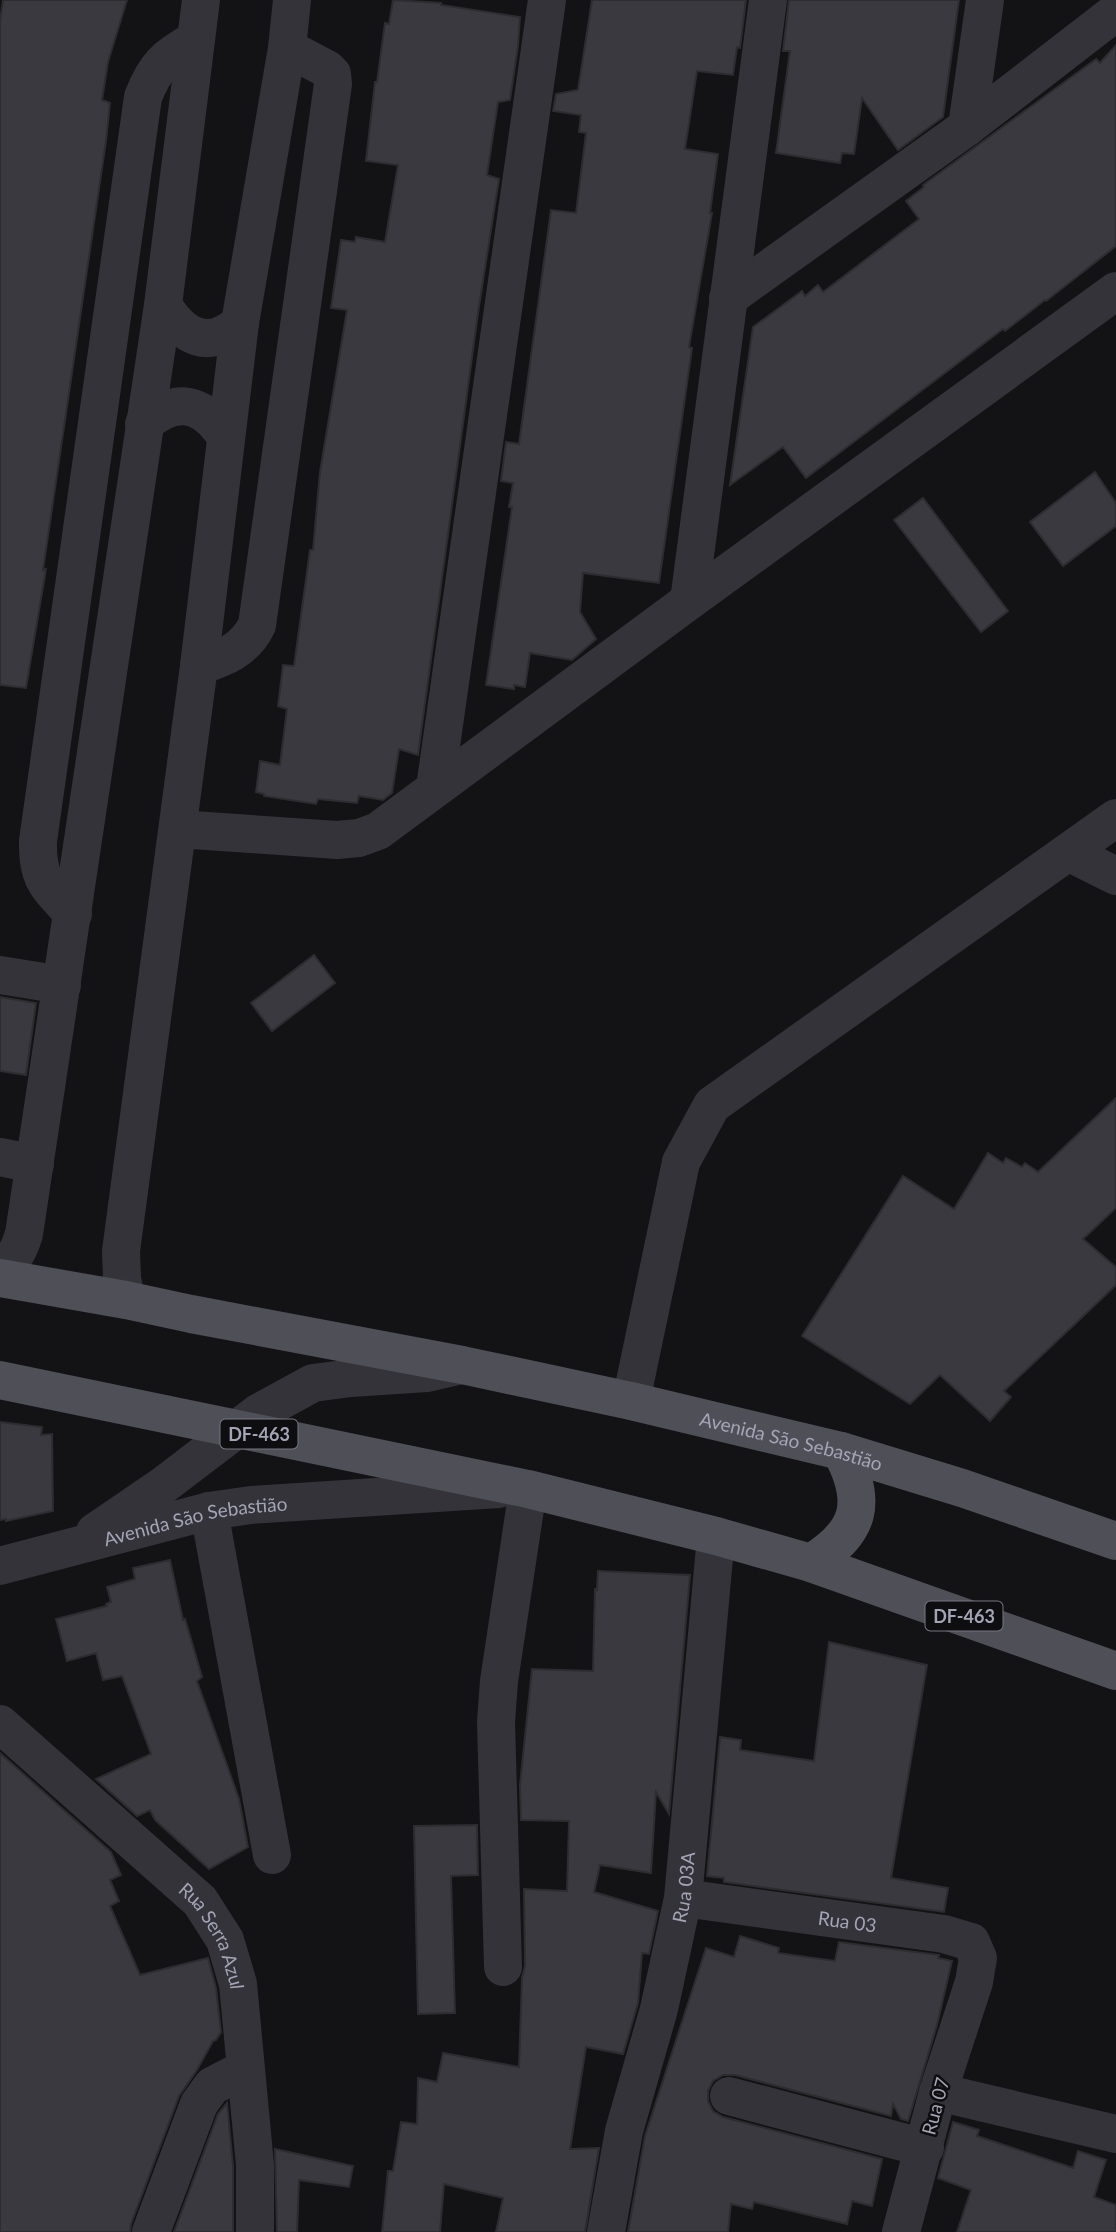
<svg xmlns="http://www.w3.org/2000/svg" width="1116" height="2232" font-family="Lato,sans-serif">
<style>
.building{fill:#3a393f;stroke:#2d2c30;stroke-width:2}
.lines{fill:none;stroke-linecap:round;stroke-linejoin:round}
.minor{stroke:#333339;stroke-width:38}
.major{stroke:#4f4f58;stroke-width:38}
.labels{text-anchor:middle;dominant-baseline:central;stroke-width:5;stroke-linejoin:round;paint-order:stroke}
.shield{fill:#0e0d0f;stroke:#767783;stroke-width:2}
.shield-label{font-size:18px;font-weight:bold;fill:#a3a4b5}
.street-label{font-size:19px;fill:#a3a4b5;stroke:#0e0d0f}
</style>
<rect width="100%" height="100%" fill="#131214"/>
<!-- building -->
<g class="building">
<polygon points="3,0 127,0 108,62 102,100 110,103 106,141 43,570 46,569 26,688 0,685 0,22"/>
<polygon points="393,0 441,3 441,5 520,17 518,46 510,100 498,102 487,175 499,179 478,313 418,755 399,749 392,793 383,800 359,796 357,803 318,799 316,804 264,796 264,794 256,792 260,761 280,765 287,709 278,706 283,665 294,666 310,550 313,550 320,472 347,310 331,308 341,240 355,242 356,237 385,242 398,165 366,161 375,82 377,82 385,23 389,24"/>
<polygon points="592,0 746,0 740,48 737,47 733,75 697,71 685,149 718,154 710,213 712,213 689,347 692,348 659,583 583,573 580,612 596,639 572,660 530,653 525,687 514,685 514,689 486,685 512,507 509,507 513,483 501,481 506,442 519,444 551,210 576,213 586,133 579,132 581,115 553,111 556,94 578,90"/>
<polygon points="789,0 959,0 943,117 898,150 862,98 854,154 842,153 840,163 776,153 790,51 783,51"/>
<polygon points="1116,45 1116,246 1046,301 1045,300 1005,331 1003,329 806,478 783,447 730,485 753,327 802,291 805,296 818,285 823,292 919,219 906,201 924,187 923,185 1096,59 1100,63"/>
<polygon points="1095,472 1116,503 1116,526 1063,566 1030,522"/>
<polygon points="923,498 1008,611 981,632 894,520"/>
<polygon points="314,955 335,983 272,1031 251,1003"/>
<polygon points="0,997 36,1003 26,1075 0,1071"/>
<polygon points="1116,1098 1116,1208 1083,1239 1116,1267 1116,1285 1004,1391 1011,1397 990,1421 940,1375 910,1404 802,1336 903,1176 954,1209 988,1153 1003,1163 1006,1158 1022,1167 1025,1163 1038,1172"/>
<polygon points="0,1422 42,1427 41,1435 52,1434 53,1511 6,1521 6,1519 0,1520"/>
<polygon points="170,1560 183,1620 185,1619 202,1677 197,1681 239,1799 248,1847 209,1869 155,1820 150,1810 137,1816 96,1779 151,1754 122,1676 103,1680 96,1653 67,1661 56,1619 107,1606 106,1604 111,1602 107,1587 135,1579 133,1568"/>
<polygon points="598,1571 690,1575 669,1814 656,1792 651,1873 600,1865 594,1892 658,1911 649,1954 642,1953 638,2003 623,2054 586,2047 570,2149 599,2148 585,2232 496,2232 503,2198 444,2184 440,2232 382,2232 388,2171 393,2171 401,2122 417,2124 418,2078 437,2082 443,2053 519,2067 522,1978 525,1966 524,1889 567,1891 569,1821 521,1820 520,1785 532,1669 593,1671 595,1589 597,1590"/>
<polygon points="829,1642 927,1665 891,1878 948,1888 944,1912 724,1882 724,1878 707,1876 720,1737 741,1740 740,1750 814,1761"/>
<polygon points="0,1753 111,1852 121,1875 110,1880 119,1901 110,1906 140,1975 208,1958 216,1988 221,2032 216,2040 213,2041 197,2070 179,2096 131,2224 130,2232 0,2232"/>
<polygon points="477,1825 478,1875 451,1876 455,2013 418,2014 414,1826"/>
<polygon points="740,1936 779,1948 778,1953 835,1961 839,1942 939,1955 938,1958 952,1961 937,2025 908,2121 901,2119 893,2104 891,2116 735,2075 723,2075 713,2081 708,2091 708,2101 713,2111 723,2117 882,2159 872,2206 852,2201 847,2224 754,2202 752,2209 731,2204 728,2232 628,2232 645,2136 706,1948 734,1957"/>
<polygon points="227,2103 233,2166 233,2232 174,2232 218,2114"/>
<polygon points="953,2122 979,2130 977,2136 1073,2168 1078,2151 1106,2160 1094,2197 1116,2205 1116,2232 957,2232 971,2190 938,2178"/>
<polygon points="275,2149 353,2166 349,2187 299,2180 297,2232 277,2232"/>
</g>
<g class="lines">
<!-- minor -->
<g class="minor">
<polyline points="967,127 985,0"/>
<polyline points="728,298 967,127 1116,12"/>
<path d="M163 305C183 337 208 351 240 323"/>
<path d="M144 424C176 396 203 402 226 437"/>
<polyline points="689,601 768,0"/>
<path d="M199 666C224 658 245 650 257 625L333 84 332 74 327 69 287 48"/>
<polyline points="435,788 547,0"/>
<polyline points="178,829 337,840 359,838 378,831 689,601 1116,291"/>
<polyline points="1070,853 1116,876"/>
<path d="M73 914C48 886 37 881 38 841L143 97C157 62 166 58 196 39"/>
<polyline points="0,975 62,985"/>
<polyline points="0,1157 35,1164"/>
<path d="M0 1266C15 1259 19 1250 24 1234L163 305 201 0"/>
<polyline points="126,1300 122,1278 121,1251 199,666 240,323 287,48 292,0"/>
<polyline points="631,1401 681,1162 712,1105 1116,818"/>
<polyline points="209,1511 272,1855"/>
<polyline points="95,1532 161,1487 258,1413 313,1383 351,1378 427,1373 462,1365"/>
<path id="s1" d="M0 1566 209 1511 251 1505 499 1489"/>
<path id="s2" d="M0 1724 200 1901 225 1940 238 1984 255 2165V2232"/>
<path id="s3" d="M683 1898 944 1934 971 1942 978 1958 974 1982 938 2092 901 2232"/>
<polyline points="503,1967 496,1722 499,1681 528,1489"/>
<polyline points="938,2092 1116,2134"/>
<polyline points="729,2096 925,2148"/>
<polyline points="151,2232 199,2104 212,2086 245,2069"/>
<path id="s4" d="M606 2232 624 2131 659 2009 683 1898 716 1536"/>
</g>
<!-- major -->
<g class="major">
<path id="s5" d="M0 1278 126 1300 191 1314 462 1365 631 1401 841 1451 962 1488 1116 1541"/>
<polyline points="0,1380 528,1489 716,1536 811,1563 1116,1671"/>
<path d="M811 1563C861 1532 868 1502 841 1451"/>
</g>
</g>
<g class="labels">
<!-- shield labels -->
<g class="shield">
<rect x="220.5" y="1419.5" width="77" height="29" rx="5"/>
<rect x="925.5" y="1601.5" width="77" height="29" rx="5"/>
</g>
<g class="shield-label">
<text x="259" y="1434">DF-463</text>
<text x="964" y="1616">DF-463</text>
</g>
<!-- street labels -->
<g class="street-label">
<text stroke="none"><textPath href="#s5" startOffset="808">Avenida São Sebastião</textPath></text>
<text stroke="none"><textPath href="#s1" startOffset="201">Avenida São Sebastião</textPath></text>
<text stroke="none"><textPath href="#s4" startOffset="354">Rua 03A</textPath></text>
<text stroke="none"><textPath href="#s3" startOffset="166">Rua 03</textPath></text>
<text stroke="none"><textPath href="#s2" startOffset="304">Rua Serra Azul</textPath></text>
<text transform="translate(935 2106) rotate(-75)">Rua 07</text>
</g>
</g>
</svg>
